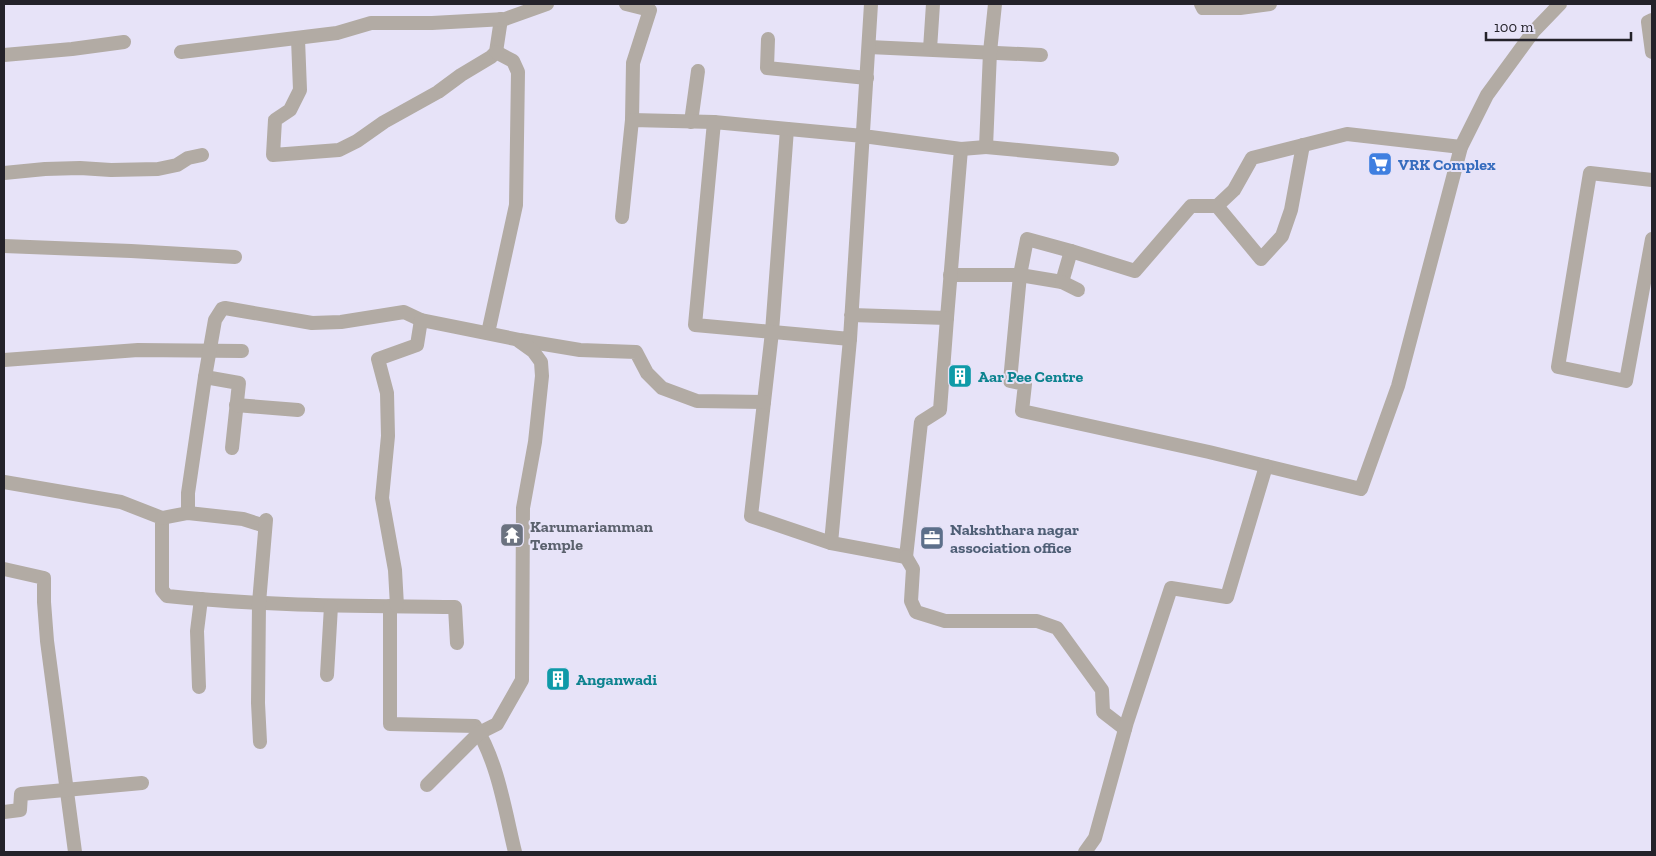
<svg xmlns="http://www.w3.org/2000/svg" width="1656" height="856" font-family="'Zilla Slab',serif">
<style>
.lines{fill:none;stroke-linecap:round;stroke-linejoin:round}
.minor{stroke:#b2aba4;stroke-width:14}
.labels{text-anchor:middle;dominant-baseline:central;stroke-width:4;stroke-linejoin:round;paint-order:stroke}
.shop-label{font-size:16px;font-weight:bold;fill:#366cbe;stroke:#e7e3f8;text-anchor:start}
.culture-label{font-size:16px;font-weight:bold;fill:#0d838f;stroke:#e7e3f8;text-anchor:start}
.worship-label{font-size:16px;font-weight:bold;fill:#5b616d;stroke:#e7e3f8;text-anchor:start}
.service-label{font-size:16px;font-weight:bold;fill:#4e5e75;stroke:#e7e3f8;text-anchor:start}
</style>
<rect width="100%" height="100%" fill="#e7e3f8"/>
<g class="lines">
<!-- minor -->
<g class="minor">
<polyline points="626,4 650,10 633,63 632,120"/>
<polyline points="1201,4 1203,8 1240,8 1270,4"/>
<polyline points="1652,20 1648,22 1652,52"/>
<polyline points="298,39 300,90 290,110 275,120 273,155 339,150 357,141 384,122 438,92 461,75 491,57 496,52 501,19"/>
<polyline points="768,39 767,68 867,78"/>
<polyline points="869,47 1041,55"/>
<polyline points="930,49 933,4"/>
<polyline points="181,52 337,33 371,23 432,23 505,19 547,4"/>
<polyline points="4,55 72,49 124,42"/>
<polyline points="691,122 698,71"/>
<polyline points="787,129 772,332 751,516 831,543"/>
<polyline points="986,147 1112,159"/>
<polyline points="961,149 986,147 990,52 995,4"/>
<polyline points="4,173 45,169 80,168 111,170 158,169 177,165 188,158 202,155"/>
<polyline points="1652,180 1590,173 1558,367 1626,381 1652,239"/>
<polyline points="1217,206 1261,259 1282,236 1291,210 1303,145"/>
<polyline points="622,217 632,120 714,122"/>
<polyline points="4,246 131,251 235,257"/>
<polyline points="1071,251 1027,239 1020,275 1010,381 1025,384 1022,411 1209,452 1361,489 1398,386 1461,147 1487,95 1533,32 1560,4"/>
<polyline points="950,275 1020,275 1062,282 1071,251 1135,271 1191,206 1217,206 1234,190 1252,158 1347,134 1461,147"/>
<polyline points="1062,282 1078,290"/>
<polyline points="851,315 947,318 961,149 863,136 714,122 695,325 850,339 871,4"/>
<polyline points="488,333 516,205 518,72 513,61 496,52"/>
<polyline points="850,339 831,543 906,557 921,422 940,410 947,318"/>
<polyline points="4,360 138,350 242,351"/>
<polyline points="205,377 239,383 232,448"/>
<polyline points="236,405 298,410"/>
<path d="M4 482 121 502 162 518V590L167 596C263 606 359 606 455 607L457 643"/>
<polyline points="188,513 188,493 205,377 215,320 222,309 225,308 312,323 341,322 404,312 421,320"/>
<polyline points="162,518 188,513 243,519 265,526"/>
<polyline points="906,557 913,569 911,601 916,612 945,621 1037,621 1057,628 1102,690 1103,712 1125,729"/>
<polyline points="4,569 44,578 44,602 47,641 75,852"/>
<path d="M390 606V724L475 726C498 762 505 811 515 852"/>
<polyline points="397,606 395,570 382,498 388,436 387,393 378,359 417,345 421,320 520,340 580,350 636,352 647,373 662,388 697,401 764,402"/>
<polyline points="327,675 331,606"/>
<polyline points="199,687 197,631 201,599"/>
<polyline points="260,742 258,703 259,603 266,520"/>
<polyline points="427,785 479,733 497,724 522,680 523,508 535,442 542,376 541,362 533,351 519,341"/>
<polyline points="4,812 20,810 21,794 142,783"/>
<polyline points="1085,852 1095,838 1127,722 1171,588 1227,597 1266,466"/>
</g>
</g>
<!-- icons -->
<defs>
<symbol id="supermarket-square" viewBox="-11 -11 22 22"><rect x="-9" y="-9" width="18" height="18" rx="4" fill="#3f7fe0" stroke="#e7e3f8"/><path d="M-6-5.5h2.5l.6 2H6L4.5 2H-2.5L-4.4-4H-6ZM-1.5 3.2a1.3 1.3 0 1 0 .1 0ZM3 3.2a1.3 1.3 0 1 0 .1 0Z" fill="#fff"/></symbol>
<symbol id="building-square" viewBox="-11 -11 22 22"><rect x="-9" y="-9" width="18" height="18" rx="4" fill="#0f9aa8" stroke="#e7e3f8"/><path d="M-4-6H4V6H1V3H-1V6H-4ZM-2.5-4.3h1.7v1.8h-1.7ZM.8-4.3h1.7v1.8H.8ZM-2.5-1h1.7V.8h-1.7ZM.8-1h1.7V.8H.8Z" fill="#fff"/></symbol>
<symbol id="temple-square" viewBox="-11 -11 22 22"><rect x="-9" y="-9" width="18" height="18" rx="4" fill="#6b7280" stroke="#e7e3f8"/><path d="M0-6L5-2H3V0L6.5 2.5H4V6H1.5V3h-3V6H-4V2.5H-6.5L-3 0V-2H-5Z" fill="#fff"/></symbol>
<symbol id="office-square" viewBox="-11 -11 22 22"><rect x="-9" y="-9" width="18" height="18" rx="4" fill="#5c6f8a" stroke="#e7e3f8"/><path d="M-6-3h4V-5.5h4V-3h4V5H-6ZM-1-4.5V-3h2v-1.5ZM-6 0V1H6V0Z" fill="#fff"/></symbol>
</defs>
<g fill-rule="evenodd">
<use href="#supermarket-square" x="1366" y="150" width="28" height="28"/>
<use href="#building-square" x="946" y="362" width="28" height="28"/>
<use href="#temple-square" x="498" y="521" width="28" height="28"/>
<use href="#office-square" x="918" y="524" width="28" height="28"/>
<use href="#building-square" x="544" y="665" width="28" height="28"/>
</g>
<g class="labels">
<!-- shop labels -->
<g class="shop-label">
<text x="1398" y="164">VRK Complex</text>
</g>
<!-- culture labels -->
<g class="culture-label">
<text x="978" y="376">Aar Pee Centre</text>
<text x="576" y="679">Anganwadi</text>
</g>
<!-- worship labels -->
<g class="worship-label">
<text x="530" y="526">Karumariamman<tspan x="530" dy="18">Temple</tspan></text>
</g>
<!-- service labels -->
<g class="service-label">
<text x="950" y="529">Nakshthara nagar<tspan x="950" dy="18">association office</tspan></text>
</g>
</g>
<!-- border -->
<rect width="1656" height="856" fill="none" stroke="#24222a" stroke-width="10"/>
<!-- scale -->
<path d="M1486 32v8h145v-8" fill="none" stroke="#24222a" stroke-width="2.5"/>
<text x="1494" y="32" font-size="15" fill="#24222a" stroke="#e7e3f8" stroke-width="4" paint-order="stroke">100 m</text>
</svg>
